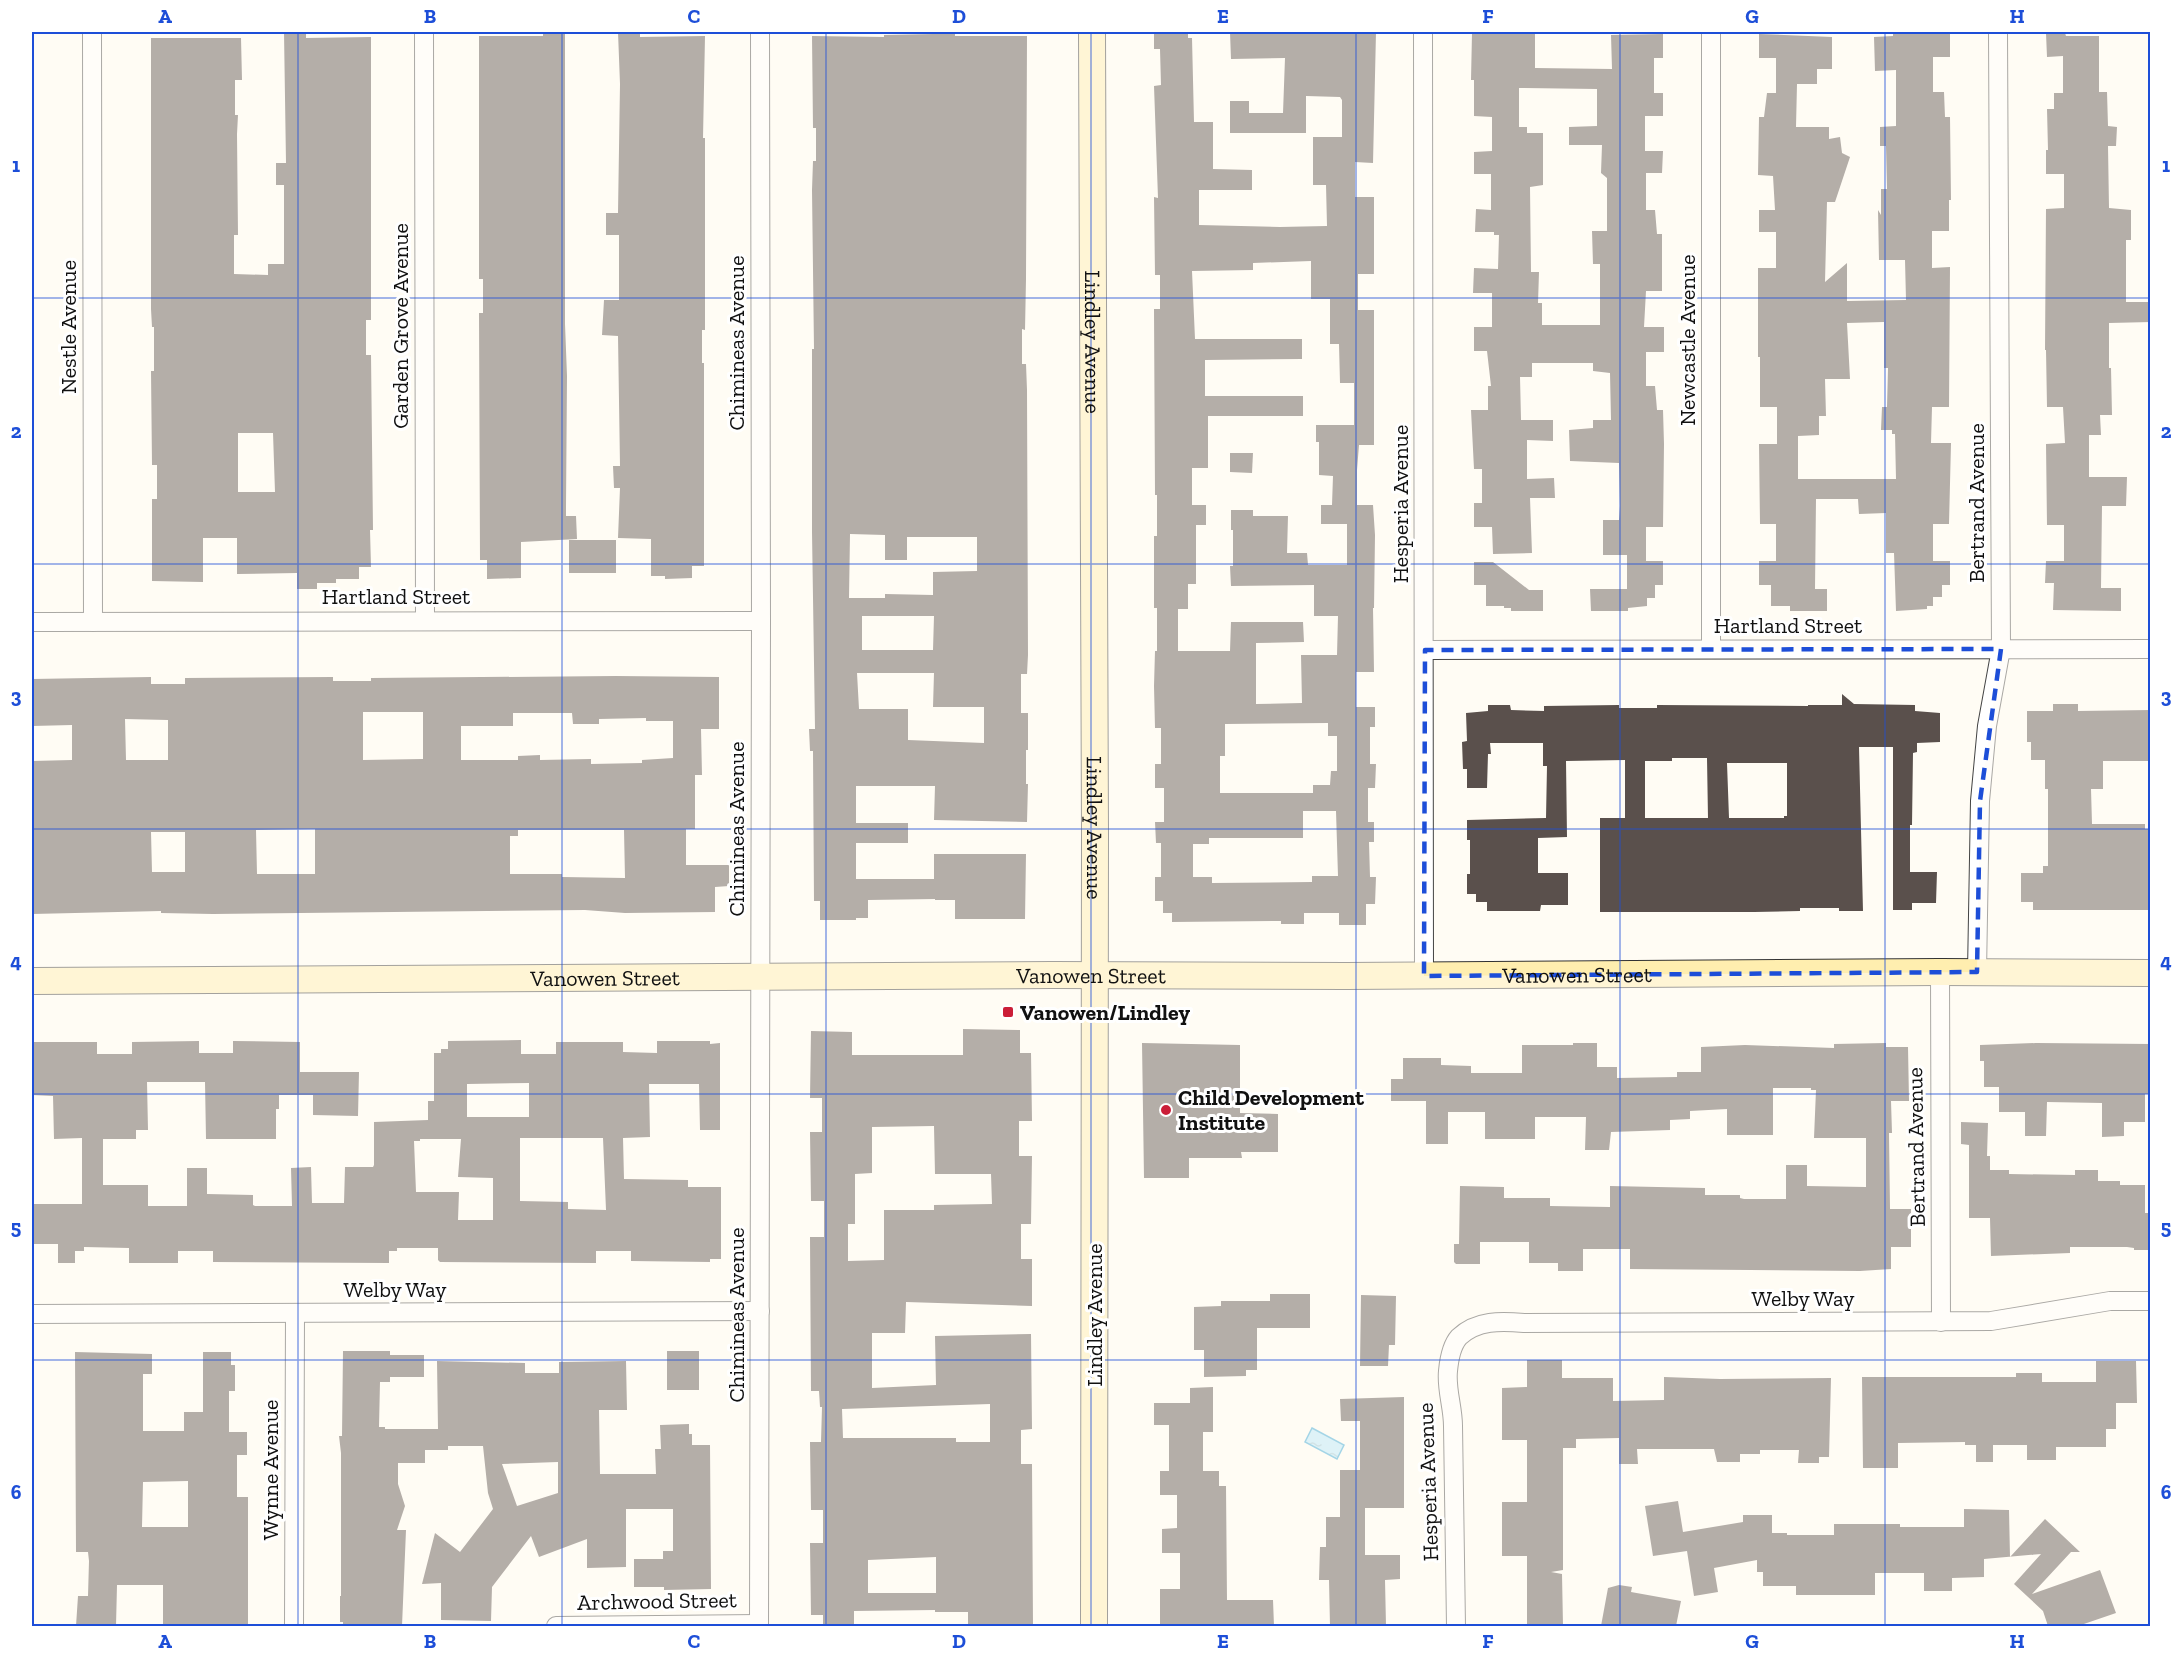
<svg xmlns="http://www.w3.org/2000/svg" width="2182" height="1658" font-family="'Zilla Slab',serif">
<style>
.water{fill:url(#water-ripples);stroke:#37a6d6;stroke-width:1.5}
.building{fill:#5a504c;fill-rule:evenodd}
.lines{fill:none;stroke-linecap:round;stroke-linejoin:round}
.minor-casing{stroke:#444;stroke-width:20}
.secondary-casing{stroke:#333;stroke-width:28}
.minor{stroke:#fff;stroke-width:18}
.secondary{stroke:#ffeeaf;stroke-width:26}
.marked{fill:none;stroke:#1d4ed8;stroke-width:4.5;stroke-dasharray:12 8;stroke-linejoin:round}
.grid{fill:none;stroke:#1d4ed8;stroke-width:1.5;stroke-opacity:0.55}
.poi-dot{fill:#cb1e38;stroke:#fff;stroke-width:2}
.labels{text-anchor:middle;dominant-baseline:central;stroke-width:6;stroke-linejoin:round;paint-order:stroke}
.street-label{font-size:22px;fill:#111;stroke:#fff}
.poi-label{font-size:22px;font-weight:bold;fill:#111;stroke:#fff;text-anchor:start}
.neatline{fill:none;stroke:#1d4ed8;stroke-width:2}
.grid-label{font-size:20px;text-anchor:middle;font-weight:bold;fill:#1d4ed8}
</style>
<defs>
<pattern id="water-ripples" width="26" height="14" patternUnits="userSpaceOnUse" patternTransform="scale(1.5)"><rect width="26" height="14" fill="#b5e7fa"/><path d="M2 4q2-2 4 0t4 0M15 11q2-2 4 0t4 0" fill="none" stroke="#9bc5d5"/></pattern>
</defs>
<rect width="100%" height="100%" fill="#fffcf4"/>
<!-- water -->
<polygon class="water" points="1312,1428 1344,1445 1337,1459 1305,1442"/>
<!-- building -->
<g class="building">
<path d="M284 32H306V38L371 37V320H366V355H371L373 530H370L371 567H359V579H336V583H317V589H297V573L237 574V538H203V582L152 581V499H157V465H152L151 371H154V327H152L151 309V38H241L242 80H235V115H238L237 134 238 235H234V274L268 275V264H284V185H276V163H286ZM238 433H273L275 492H238Z"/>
<polygon points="543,32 565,32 565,324 567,376 566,506 566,516 576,516 577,539 521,542 521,578 487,579 487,560 480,560 479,313 483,313 483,279 479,279 479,36 543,36"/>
<polygon points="618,32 640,32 640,37 705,36 703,138 705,138 705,330 702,330 702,363 704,363 704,566 692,566 692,578 665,579 665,576 651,576 651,539 618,538 620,488 614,488 613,466 620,466 618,336 602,335 604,300 619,300 619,235 606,235 606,213 618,213 620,84"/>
<path d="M933 32H955V36H1027L1026 279 1025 330 1022 329V364H1026L1027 390 1028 655 1027 674H1021V713H1028V750H1026V784H1028L1027 822 934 820 935 786H856V823H908V843H856V879H934V854H1026L1025 919H955V900H935V899L868 900V918H856V920H820V901H814L813 751H810L809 729H815L812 532V349H814L812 190 813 161H816V128H813L812 36 884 37V35L933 34ZM850 534 885 535V560H907V537H977V571L933 572V595L885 594V598H849ZM862 616H934L933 650H862ZM857 673H934L933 707H984V743L908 740V709H859Z"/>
<path d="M1154 32H1188V38H1192L1194 122H1213V169L1252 170V190H1199V225L1280 227 1327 226 1326 185H1313V137H1342V100L1340 97 1306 96V133H1230V101H1249V113H1283L1285 58 1231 59 1230 32H1376L1373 163 1355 162V197H1374V274H1358V310H1374V445H1359L1357 470V505H1373L1375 535 1374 608H1373L1374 672H1356V707H1375V727H1370V764H1376L1375 788H1368V822H1374V842H1369L1370 877H1376L1375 904H1366V925H1339V913H1304V924H1281V921L1172 922V913H1163V901H1155V877H1161V843H1156L1155 822H1164V788H1155V764H1161V728H1155L1154 686 1155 651H1157V608H1154V536H1157V495H1155L1154 309H1160V275H1155L1154 197 1158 198 1154 86 1161 85 1160 49H1154ZM1311 261V299H1330V344H1339L1340 383H1354V425H1316V442H1319V475L1333 476 1332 505H1321V524H1347V565H1308L1307 553H1287L1288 516H1253V510H1231V530H1233V566H1230L1231 586 1314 585V616H1338L1337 655H1301L1302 703 1256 704V643L1304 642 1303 622H1231L1230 651H1178V609H1188V584H1196V525H1206V505H1192V468H1208V416H1303V396H1205V360L1302 359V339H1195L1192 271 1253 270V263ZM1328 723V736H1337V771H1331L1330 785H1313V793H1220V756H1225V724ZM1303 811H1336L1338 876H1312V882L1212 883V877H1193V844H1209V838H1303Z"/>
<path d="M1893 32 1950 33V57H1933V92H1944L1945 117H1950L1951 200H1949V231H1932V268L1950 267 1949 407H1932L1931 443H1951L1949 524H1933V561H1950V585H1942V597H1933V606H1927V609L1896 611 1894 553H1886V513L1859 514 1858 499H1816L1815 589H1827V611H1790V606H1771V585H1759V561H1776V524H1760L1759 444H1777V407H1760V357H1758V268H1776V232H1759V210H1775L1773 176 1758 175 1759 117H1764L1767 93H1776V58H1759V34L1832 37V69H1817V84H1797L1796 127H1829V139L1840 137 1842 153 1850 157 1835 202H1827L1825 282 1847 263V301L1906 300 1905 260H1879L1878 210 1881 215V189H1887L1886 146H1880V127L1896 126V70L1875 71 1874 37 1893 36ZM1884 322V368H1888L1887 407H1882L1881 430H1892V434H1895L1896 479H1798V436L1819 435V416H1826L1825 379H1850L1847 323Z"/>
<path d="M1472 33H1535V68L1612 69 1611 35 1663 34V58H1654V93H1663V116H1645V151H1663L1662 173H1646V210H1655L1657 234H1662V291H1646L1644 327H1664V352H1646V386H1655L1657 410H1663L1664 444 1663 527H1646V561H1663V585H1655V598H1647V606L1628 608V611H1591L1590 589H1627V555H1603V520H1619L1620 506 1619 463 1570 461 1569 430 1593 428V420H1611L1610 373 1593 371V363H1532V377H1520L1521 420H1553V441L1527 440V479L1554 478 1555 498H1530L1532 553 1493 554 1492 527H1474V503H1482V469H1474L1471 410H1488V386H1491L1487 351H1474V327H1492V293H1473L1474 268 1498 269 1499 235H1494V232H1475L1476 209 1491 210V174H1474V152L1492 151V117L1474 116V80H1471ZM1519 88 1597 89V126L1569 127V145H1602L1601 173 1607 178V231H1592L1593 264H1600V325H1542V303H1538L1539 272H1531L1530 187 1543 185V133H1527V127H1519Z"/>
<polygon points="2046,33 2065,33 2066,36 2099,36 2099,92 2107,92 2108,126 2117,127 2116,146 2108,146 2109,208 2131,210 2131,240 2126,240 2126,302 2151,302 2151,322 2109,323 2109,368 2111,368 2112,415 2100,415 2101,435 2089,435 2089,477 2127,477 2126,506 2102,506 2101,588 2121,588 2121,611 2053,610 2054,583 2045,583 2046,561 2064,561 2064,525 2047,525 2046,444 2065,443 2063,407 2047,407 2046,350 2045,350 2046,209 2064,208 2064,174 2046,174 2046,150 2048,150 2047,109 2054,109 2054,93 2063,93 2063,56 2047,57"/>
<polygon points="1230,453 1253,453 1252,473 1230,472"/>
<rect x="569" y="540" width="47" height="33"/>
<polygon points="1474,562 1493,562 1529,590 1543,590 1543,611 1511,611 1511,608 1504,608 1504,606 1486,606 1486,585 1474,585"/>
<path d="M616 676 719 677V729H701L702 775H695V829H686V865H729V886L715 887V912L625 913 585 910 213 914 161 913V911L32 914V761L72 760V725L32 726V679L151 677V684H185V678L333 677V681H371V678ZM363 712H423V759L363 760ZM513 713H572L573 724H599V719L646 718V721H673V758L642 760V763L591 764V759L540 760V755L518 756V760H461V726H513ZM125 719 168 720V760H126ZM315 829V874H257L256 830ZM518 830H624L625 878 562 877V874H510V836H518ZM151 832H185V872H152Z"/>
<path d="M1842 694 1854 704 1915 705V711L1940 713V742L1917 743V752L1913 753 1912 825H1910V872H1937L1936 903H1912V910H1893V747H1859L1863 911H1839V908H1800V911L1754 912H1600V818H1625V760L1566 761 1567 837 1538 838V873H1568V905H1541L1540 911H1487V902H1476V894H1467V874H1470V840H1467V820L1546 818 1547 766H1543V743H1490L1491 754H1488L1487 788H1467V769H1463L1462 742 1467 741 1466 713 1488 711V705H1510L1511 710 1544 711V706L1619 705V708H1657V705L1808 706V705H1842ZM1672 758H1707L1708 818H1645V761H1672ZM1727 763H1787V816H1784V818H1729Z"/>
<polygon points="2053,704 2078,704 2078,711 2151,710 2151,761 2103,761 2103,789 2091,789 2092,824 2145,824 2145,829 2151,829 2151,910 2033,910 2033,902 2021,902 2021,873 2043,873 2043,866 2048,866 2048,789 2045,789 2045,760 2031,760 2031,742 2027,742 2027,711 2053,711"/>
<path d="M963 1029 1020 1030V1053H1031L1032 1121H1019V1156H1032L1031 1224H1021V1259H1032V1306L906 1302 905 1333H872V1388L936 1385 935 1336 1031 1334 1032 1429 1021 1430V1464H1032L1033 1626H968V1612H935V1610L854 1611V1626H823V1615H811L810 1543H823V1510H811L810 1442H821L822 1407H820L819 1391H811L810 1237H824V1201H811L810 1132H822V1098H810L811 1031 852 1032V1055H963ZM934 1126 935 1174H991L992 1204 934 1205V1210H884V1260L848 1261V1224H855V1174L872 1173V1127ZM990 1404V1442H956V1438H843L842 1409ZM936 1557V1593H868V1560Z"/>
<path d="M521 1040V1054H556V1042H623V1052L657 1053V1041H710V1044L720 1043V1130H700L699 1084H649L650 1137 623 1138 624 1179 688 1180V1187H721V1259H710V1262L631 1261V1251H596V1263L440 1262 438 1260V1248H397V1251H389V1263L213 1262V1251H178V1263H129V1248L84 1247V1251H75V1263H58V1244H32V1204H82V1138L54 1139 53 1096 32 1095V1042H97V1054H132V1042L199 1041V1053H233V1041L300 1042V1072H359L358 1116 313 1115V1095H279V1109H276V1139H206L205 1082H147L148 1130H136V1139H103V1185H148V1206H187V1168H207V1194L253 1195V1205L255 1206H292L291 1168 311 1167 312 1203H344L345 1167H373L374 1165V1122L428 1120V1101H434V1053H441V1049H448V1041ZM529 1083V1117H467V1084ZM520 1138H603L606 1210 568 1209V1202L520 1201ZM420 1139H461L458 1177 493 1178V1220H458L459 1192H416L414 1141H420Z"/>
<polygon points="1142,1043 1240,1045 1240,1113 1278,1114 1278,1152 1241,1152 1242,1158 1189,1158 1189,1178 1144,1178"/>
<polygon points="1573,1043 1597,1043 1597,1067 1617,1067 1617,1078 1677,1077 1677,1072 1701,1072 1701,1047 1745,1045 1834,1048 1834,1044 1886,1043 1886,1047 1908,1047 1909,1101 1891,1101 1892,1133 1889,1133 1890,1209 1911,1209 1911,1247 1891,1247 1891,1269 1860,1271 1630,1269 1630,1249 1583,1249 1583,1271 1558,1271 1558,1263 1529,1263 1529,1242 1480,1242 1480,1264 1456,1264 1454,1262 1454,1244 1459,1244 1460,1186 1504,1187 1504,1198 1550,1198 1550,1206 1610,1207 1610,1186 1705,1188 1705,1195 1740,1195 1740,1198 1744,1199 1786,1199 1786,1165 1807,1165 1807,1186 1866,1187 1866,1138 1814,1138 1816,1090 1811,1090 1811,1088 1773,1088 1773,1135 1727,1135 1727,1109 1690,1111 1690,1119 1670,1120 1670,1130 1611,1132 1609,1150 1585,1150 1586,1117 1535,1117 1535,1139 1485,1139 1485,1112 1448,1112 1448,1144 1426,1144 1426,1101 1391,1101 1391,1079 1403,1079 1403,1058 1441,1058 1441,1065 1471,1066 1471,1073 1522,1073 1522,1045 1573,1045"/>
<polygon points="2036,1043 2151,1044 2151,1094 2145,1094 2145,1122 2124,1122 2124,1136 2102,1137 2102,1103 2047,1102 2046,1136 2025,1136 2025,1112 1999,1112 1999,1087 1984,1087 1984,1061 1980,1061 1980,1045"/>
<polygon points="1961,1122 1988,1123 1987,1156 1990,1156 1990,1170 2009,1170 2009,1174 2075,1175 2075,1170 2098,1170 2098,1181 2120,1181 2120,1185 2145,1185 2145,1213 2151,1213 2151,1250 2134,1250 2134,1248 2127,1247 2070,1247 2070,1253 1991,1256 1990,1218 1969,1218 1969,1145 1961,1144"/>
<polygon points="1270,1294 1310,1294 1310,1328 1257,1328 1257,1370 1246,1370 1246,1376 1204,1377 1204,1350 1194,1350 1194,1307 1221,1306 1221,1301 1270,1301"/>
<polygon points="1361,1295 1396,1296 1395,1345 1389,1345 1388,1366 1360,1366"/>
<path d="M343 1351H390V1355H424V1377H390V1382H380L379 1427H385V1429H438L437 1361 525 1363V1373H559V1362L626 1361 627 1410H599L600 1474H656L655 1449H661L660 1425 689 1424V1434H692V1445H710L711 1589 664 1590V1587H634V1559H663V1551H673V1509H626V1567L587 1568V1539L539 1557 531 1536 492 1587 491 1621 441 1620V1583L422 1584 435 1533 460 1552 493 1509 488 1493 483 1446H448V1450H425V1463H398V1484L405 1506 397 1530H406L402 1626H343V1622H340V1596H341V1453L339 1436H342ZM558 1462V1493L517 1506 502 1464Z"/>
<rect x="667" y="1351" width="32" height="39"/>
<path d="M75 1352 152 1354V1374H143V1431H184V1412H203V1352H231V1365H235V1391H229V1432H247V1455H237V1497H248V1626L163 1624V1585H117L116 1626H76L78 1596H88L89 1561 88 1552H76ZM188 1481V1527H142L143 1482Z"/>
<polygon points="1527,1360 1562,1360 1562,1378 1613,1378 1613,1401 1664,1400 1664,1377 1720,1379 1831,1378 1829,1457 1819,1457 1819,1463 1798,1463 1799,1450 1760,1450 1760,1454 1740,1454 1740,1462 1717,1462 1714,1449 1637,1449 1638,1464 1619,1464 1619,1438 1576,1439 1576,1448 1563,1448 1563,1570 1551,1572 1562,1574 1563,1626 1527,1626 1527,1556 1502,1556 1502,1502 1527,1502 1527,1440 1502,1440 1502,1388 1527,1387"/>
<polygon points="2096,1361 2136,1361 2137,1403 2116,1403 2116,1429 2106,1429 2106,1447 2056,1447 2056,1460 2027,1460 2027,1445 1993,1445 1993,1462 1976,1462 1976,1445 1965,1445 1965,1442 1898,1443 1898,1468 1863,1468 1862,1377 2016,1377 2016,1373 2042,1373 2042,1382 2096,1382"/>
<polygon points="1213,1387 1213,1432 1203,1432 1203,1471 1219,1471 1219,1486 1226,1486 1227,1600 1273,1600 1274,1626 1160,1626 1160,1589 1180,1589 1180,1553 1162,1553 1162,1529 1177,1528 1177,1495 1160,1495 1160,1471 1169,1471 1169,1425 1154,1425 1154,1403 1190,1403 1190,1388"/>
<polygon points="1404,1397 1404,1508 1365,1508 1365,1555 1400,1555 1400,1579 1385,1580 1386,1626 1330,1626 1329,1580 1319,1580 1320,1547 1326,1547 1326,1517 1340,1517 1340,1470 1360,1470 1360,1421 1341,1421 1340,1399"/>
<polygon points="1678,1501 1683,1532 1743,1522 1743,1515 1772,1515 1772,1533 1787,1533 1787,1535 1834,1535 1834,1524 1900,1524 1900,1527 1964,1527 1964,1509 2009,1510 2010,1557 2045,1519 2080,1552 2071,1552 2032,1594 2100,1570 2116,1613 2078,1626 2048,1626 2043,1611 2014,1584 2041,1554 1984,1559 1984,1577 1952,1578 1952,1591 1924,1591 1924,1573 1875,1573 1875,1595 1796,1595 1796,1586 1763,1586 1763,1572 1757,1572 1757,1560 1714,1568 1718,1592 1694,1596 1687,1551 1653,1556 1645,1506"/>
<polygon points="1619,1585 1632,1587 1631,1592 1681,1601 1676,1626 1601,1626 1608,1588"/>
</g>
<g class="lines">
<defs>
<g id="minor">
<polyline points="92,32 93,622"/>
<polyline points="424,32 425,620"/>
<polyline points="1423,32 1424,976"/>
<polyline points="1711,32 1711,649"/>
<polyline points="32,622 761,621"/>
<polyline points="1425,650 2150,649"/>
<polyline points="1940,972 1941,1322"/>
<polyline points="1977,972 1980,801 1987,726 2001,649 1998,32"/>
<polyline points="32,1314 760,1311"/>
<polyline points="294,1626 295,1313"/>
<polyline points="556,1626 759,1624"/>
<polyline points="759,1626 761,621 760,32"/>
<path d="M1456 1626C1455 1560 1454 1493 1453 1426 1453 1407 1446 1389 1448 1371 1449 1360 1451 1346 1459 1337 1477 1320 1501 1321 1524 1323L1991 1321 2110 1301H2150"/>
</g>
<g id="secondary">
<path id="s1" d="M1092 32 1095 835 1094 1626"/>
<path id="s2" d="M32 981 1052 975 1346 976 1940 972 2150 973"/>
</g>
</defs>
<!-- minor casing -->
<use href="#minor" class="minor-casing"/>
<!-- secondary casing -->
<use href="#secondary" class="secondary-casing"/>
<!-- minor -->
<use href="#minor" class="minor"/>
<!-- secondary -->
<use href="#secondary" class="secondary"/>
</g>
<!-- marked area -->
<path d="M0 0H2182V1658H0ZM2001 649 1980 801 1977 972 1424 976 1425 650Z" fill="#fffcf4" fill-opacity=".55" fill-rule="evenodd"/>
<path class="marked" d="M2001 649 1980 801 1977 972 1424 976 1425 650Z"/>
<!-- grid -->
<path class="grid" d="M298 32V1626M562 32V1626M826 32V1626M1091 32V1626M1356 32V1626M1620 32V1626M1885 32V1626M32 298H2150M32 564H2150M32 829H2150M32 1094H2150M32 1360H2150"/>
<!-- markers -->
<g class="poi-dot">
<rect x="1002" y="1006" width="12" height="12" rx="3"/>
<circle cx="1166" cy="1110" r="6"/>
</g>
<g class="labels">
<!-- street labels -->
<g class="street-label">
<text transform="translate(400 326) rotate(-90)">Garden Grove Avenue</text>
<text transform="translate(68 327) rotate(-90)">Nestle Avenue</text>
<text transform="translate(1687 340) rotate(-90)">Newcastle Avenue</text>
<text transform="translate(736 343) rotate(-90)">Chimineas Avenue</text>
<text stroke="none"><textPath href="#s1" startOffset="310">Lindley Avenue</textPath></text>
<text transform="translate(1976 503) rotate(-90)">Bertrand Avenue</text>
<text transform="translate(1400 504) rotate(-90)">Hesperia Avenue</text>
<text x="396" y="596">Hartland Street</text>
<text x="1788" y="625">Hartland Street</text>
<text transform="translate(736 829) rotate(-90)">Chimineas Avenue</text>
<text stroke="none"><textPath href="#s1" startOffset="796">Lindley Avenue</textPath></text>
<text stroke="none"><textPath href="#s2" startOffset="1545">Vanowen Street</textPath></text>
<text stroke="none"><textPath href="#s2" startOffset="1059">Vanowen Street</textPath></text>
<text stroke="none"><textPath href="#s2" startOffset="573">Vanowen Street</textPath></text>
<text transform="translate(1916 1147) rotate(-91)">Bertrand Avenue</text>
<text x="395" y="1289">Welby Way</text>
<text x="1803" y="1298">Welby Way</text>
<text transform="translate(736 1315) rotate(-90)">Chimineas Avenue</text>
<text transform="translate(1094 1315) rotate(-90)">Lindley Avenue</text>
<text transform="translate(270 1470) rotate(-90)">Wynne Avenue</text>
<text transform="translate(1428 1482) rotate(-92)">Hesperia Avenue</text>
<text transform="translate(657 1601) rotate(-1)">Archwood Street</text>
</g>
<!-- poi labels -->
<g class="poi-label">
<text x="1020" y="1012">Vanowen/Lindley</text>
<text x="1178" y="1097">Child Development<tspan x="1178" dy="25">Institute</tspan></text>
</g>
</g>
<!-- border -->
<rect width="2182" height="1658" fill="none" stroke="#ffffff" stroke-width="66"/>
<rect x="33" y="33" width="2116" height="1592" class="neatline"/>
<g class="grid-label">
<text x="165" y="23">A</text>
<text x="430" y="23">B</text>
<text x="694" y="23">C</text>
<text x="959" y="23">D</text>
<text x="1223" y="23">E</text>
<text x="1488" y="23">F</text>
<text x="1752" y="23">G</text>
<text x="2017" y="23">H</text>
<text x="16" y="172">1</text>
<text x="2166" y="172">1</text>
<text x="16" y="438">2</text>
<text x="2166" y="438">2</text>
<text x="16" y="703">3</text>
<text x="2166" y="703">3</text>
<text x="16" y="968">4</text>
<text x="2166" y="968">4</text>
<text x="16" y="1234">5</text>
<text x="2166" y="1234">5</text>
<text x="16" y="1499">6</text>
<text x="2166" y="1499">6</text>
<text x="165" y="1648">A</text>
<text x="430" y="1648">B</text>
<text x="694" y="1648">C</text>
<text x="959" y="1648">D</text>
<text x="1223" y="1648">E</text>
<text x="1488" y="1648">F</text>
<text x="1752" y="1648">G</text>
<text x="2017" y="1648">H</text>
</g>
</svg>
